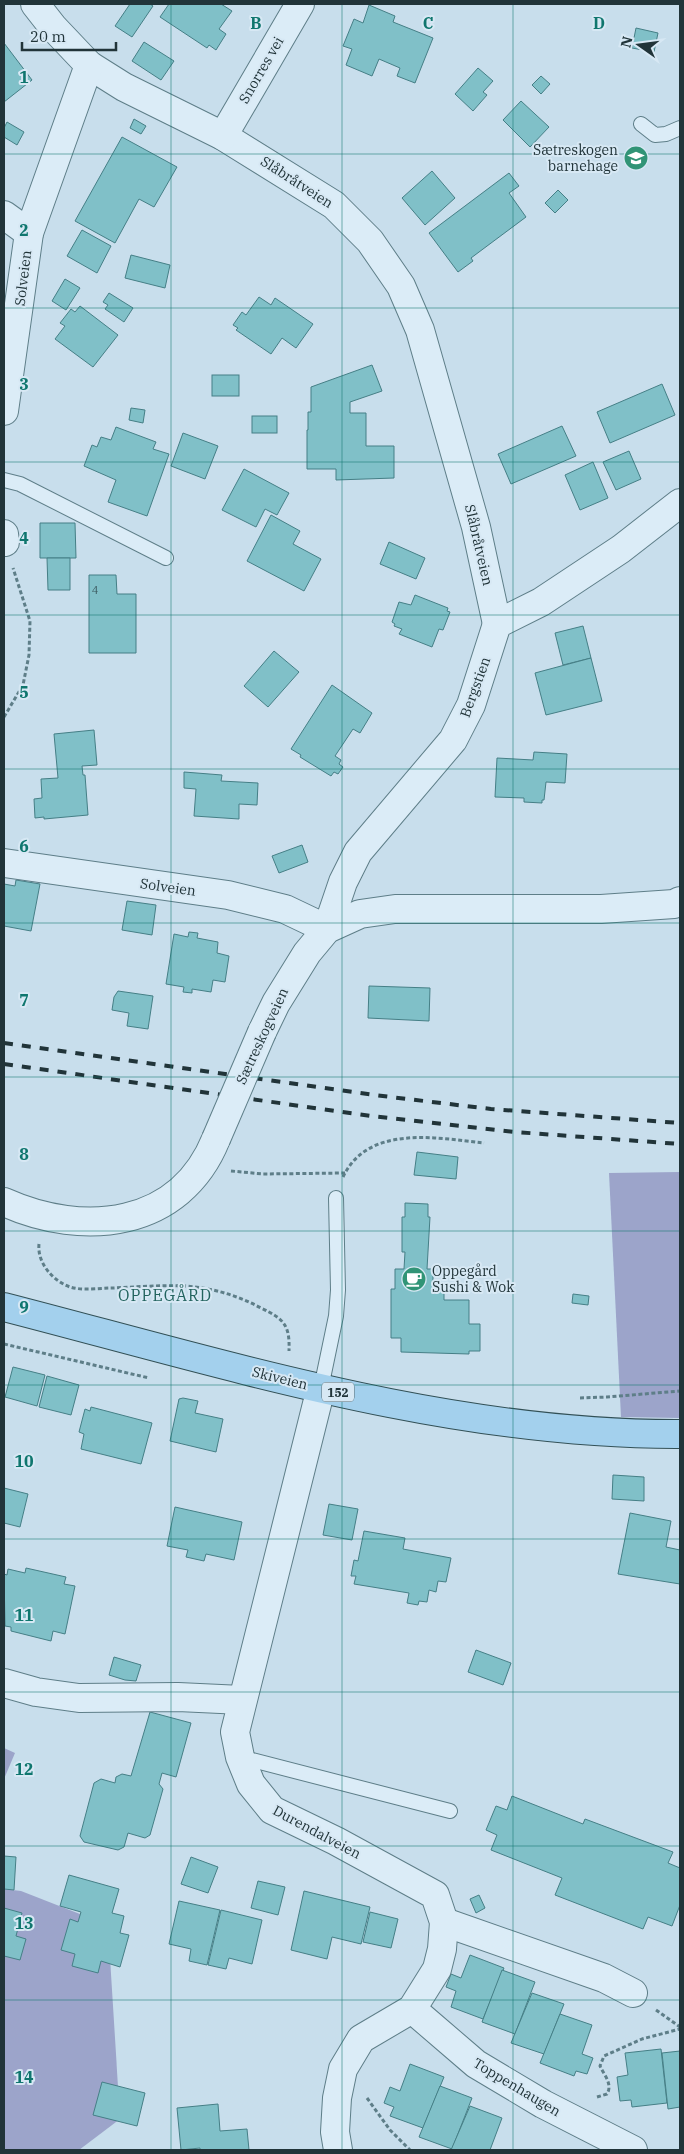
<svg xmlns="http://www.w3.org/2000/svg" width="684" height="2154" font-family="'IBM Plex Serif',serif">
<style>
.green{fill:#9ca4ca}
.building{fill:#80c0c8;stroke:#457f86}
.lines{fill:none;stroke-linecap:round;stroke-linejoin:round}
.service-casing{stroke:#5e7e88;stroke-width:16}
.minor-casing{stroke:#5e7e88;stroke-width:30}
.primary-casing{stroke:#325056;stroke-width:30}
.path{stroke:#5e7e88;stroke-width:3;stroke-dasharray:4 2.5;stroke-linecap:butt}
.service{stroke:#dbecf7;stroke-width:14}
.minor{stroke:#dbecf7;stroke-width:28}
.primary{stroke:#a3d0ed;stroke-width:28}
.rail{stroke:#213439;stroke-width:4;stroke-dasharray:9 9;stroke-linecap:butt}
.minor-bridge-casing{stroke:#5e7e88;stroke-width:30;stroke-linecap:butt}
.minor-bridge{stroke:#dbecf7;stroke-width:28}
.grid{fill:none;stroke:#0f766e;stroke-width:1;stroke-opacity:0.55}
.labels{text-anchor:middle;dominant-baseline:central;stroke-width:4;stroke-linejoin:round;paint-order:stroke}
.number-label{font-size:11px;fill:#39575d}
.shield{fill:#d7e8f4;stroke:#586a71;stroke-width:1}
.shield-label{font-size:12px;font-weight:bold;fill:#213439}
.street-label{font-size:14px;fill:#213439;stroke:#d7e8f4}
.poi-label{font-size:14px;fill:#213439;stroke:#d7e8f4;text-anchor:end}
.quarter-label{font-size:16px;letter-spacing:1px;fill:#22635e;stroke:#d7e8f4}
.grid-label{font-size:16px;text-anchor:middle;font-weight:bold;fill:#0f766e;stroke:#d7e8f4;stroke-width:4;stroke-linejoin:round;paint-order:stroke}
</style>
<rect width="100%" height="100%" fill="#c8deec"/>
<!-- green -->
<g class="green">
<polygon points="680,1172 680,1418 621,1417 609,1173"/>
<polygon points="4,1748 15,1753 4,1779"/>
<polygon points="4,1889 21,1891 108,1925 120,2119 79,2150 4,2150"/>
</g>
<!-- building -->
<g class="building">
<polygon points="130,4 150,4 153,6 132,37 115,26"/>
<polygon points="169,4 221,4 232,11 219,29 226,34 216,50 209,45 207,48 160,17"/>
<polygon points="369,5 395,16 393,22 433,38 415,83 397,76 400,68 379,59 372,76 346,65 352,49 343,46 354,19 363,23"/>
<polygon points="636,28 658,33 654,52 632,48"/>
<polygon points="144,42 174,61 161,80 132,61"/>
<polygon points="4,43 32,80 4,102"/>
<polygon points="478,68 493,81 483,92 487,95 473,111 455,94"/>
<polygon points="541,76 550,84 541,94 532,85"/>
<polygon points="521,101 549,127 530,147 503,120"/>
<polygon points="134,119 146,126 141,134 130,128"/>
<polygon points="7,122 24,132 17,145 4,137 4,128"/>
<polygon points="122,137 177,167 154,207 139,199 115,243 75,221"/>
<polygon points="432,171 455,198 425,225 402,198"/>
<polygon points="509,173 519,186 509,193 526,217 471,258 473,261 458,272 429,233"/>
<polygon points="558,190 568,200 555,213 545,203"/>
<polygon points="82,230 111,246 97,273 67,256"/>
<polygon points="131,255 170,265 165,288 125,278"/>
<polygon points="65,279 80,288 66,310 52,301"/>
<polygon points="109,293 133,308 124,322 105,309 108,305 103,302"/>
<polygon points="259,297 271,305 275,298 313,324 296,348 282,338 271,354 236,330 238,328 233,325 242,312 246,315"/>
<polygon points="80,306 118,335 93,367 55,339 65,326 60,323 71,309 75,312"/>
<polygon points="372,365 382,391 350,402 350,413 366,413 366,446 394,446 394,478 336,480 336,469 307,469 307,430 308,430 308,412 311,412 311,387"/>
<rect x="212" y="375" width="27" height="21"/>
<polygon points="662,384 675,415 610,443 597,412"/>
<polygon points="131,408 145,410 143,423 129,420"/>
<rect x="252" y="416" width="25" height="17"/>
<polygon points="562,426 576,456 511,484 498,454"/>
<polygon points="116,427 156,442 153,449 169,454 147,516 108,502 116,480 84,466 92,445 97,447 101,437 111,440"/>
<polygon points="183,433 218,446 205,479 171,466"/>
<polygon points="629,451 641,479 616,490 603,462"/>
<polygon points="593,462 608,498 580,510 565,475"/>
<polygon points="244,469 289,493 277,515 265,509 256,527 222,510"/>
<polygon points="271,515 300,531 293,544 321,559 304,591 247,561"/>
<polygon points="40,523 75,523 76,558 40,558"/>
<polygon points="389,542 425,558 416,579 380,564"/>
<polygon points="47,558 70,558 70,590 48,590"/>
<polygon points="89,575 116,575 117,594 136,594 136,653 89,653"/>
<polygon points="415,595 448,608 447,611 450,612 443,630 439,629 432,647 399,634 402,629 394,626 395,624 392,622 399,602 411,605"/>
<polygon points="583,626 591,658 563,665 555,633"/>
<polygon points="274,651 299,672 268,707 244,686"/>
<polygon points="591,658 602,701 546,715 535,673"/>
<polygon points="332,685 372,713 360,733 353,729 335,756 341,760 339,764 343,767 338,774 334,772 331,776 300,757 301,755 291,749"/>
<polygon points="94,730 97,765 82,766 83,775 85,775 88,815 44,819 44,817 35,818 34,799 42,798 41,779 58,778 54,734"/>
<polygon points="534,752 567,754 565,783 546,782 544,800 542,800 542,803 524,802 524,798 495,797 497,758 533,760"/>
<polygon points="184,772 222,775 221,781 258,783 257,805 239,804 239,819 194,816 196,789 184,788"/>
<polygon points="302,845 308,862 279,873 272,856"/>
<polygon points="16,880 40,884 31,931 4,926 4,884 15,886"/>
<polygon points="127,901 156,905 152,935 122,930"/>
<polygon points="189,932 198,933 197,938 218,942 217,953 229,956 225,982 213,980 211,992 192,989 192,993 183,992 184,987 166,984 174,934 188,937"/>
<polygon points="369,986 430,988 429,1021 368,1018"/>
<polygon points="118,991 153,996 148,1029 127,1026 129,1013 112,1010 114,997"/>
<polygon points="417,1152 458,1157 456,1179 414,1175"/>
<polygon points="405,1203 428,1204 428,1217 430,1217 427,1269 433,1269 433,1291 444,1291 444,1300 469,1300 469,1324 480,1324 480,1351 469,1351 469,1354 401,1352 401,1338 391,1338 391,1289 395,1289 395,1269 404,1269 405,1252 402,1252 402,1217 405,1217"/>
<polygon points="573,1294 589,1296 588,1305 572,1303"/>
<polygon points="13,1367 45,1375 37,1406 5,1397"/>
<polygon points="47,1376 79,1385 71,1415 39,1407"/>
<polygon points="183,1398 198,1401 195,1413 223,1419 216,1452 170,1441 179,1399"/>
<polygon points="91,1407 152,1423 141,1464 81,1449 84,1434 79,1432 85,1409 90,1411"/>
<polygon points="613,1475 644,1477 644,1501 612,1499"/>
<polygon points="4,1488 28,1494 20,1527 4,1523"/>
<polygon points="329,1504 358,1509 352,1540 323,1535"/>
<polygon points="175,1507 242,1522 234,1560 206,1554 204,1561 186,1557 188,1550 167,1546"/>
<polygon points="630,1513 671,1521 666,1547 680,1550 680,1584 618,1574"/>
<polygon points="364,1531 405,1538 403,1549 451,1558 446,1582 438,1581 436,1592 429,1590 427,1602 419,1601 418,1605 407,1603 409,1593 354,1584 356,1576 351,1576 354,1560 358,1561"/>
<polygon points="26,1568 66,1577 64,1584 75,1586 65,1634 53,1631 51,1641 11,1631 11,1627 5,1626 4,1574 7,1575 8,1569 25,1573"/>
<polygon points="476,1650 511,1663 503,1685 468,1672"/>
<polygon points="114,1657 141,1665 136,1681 125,1680 109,1675"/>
<polygon points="150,1712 191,1723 176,1777 162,1773 159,1784 163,1789 150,1835 145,1838 128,1833 124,1847 118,1850 84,1842 80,1836 94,1783 101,1779 115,1783 116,1777 122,1774 131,1776"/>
<polygon points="512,1796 583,1824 585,1819 673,1852 668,1863 680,1868 680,1905 672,1926 648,1917 643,1929 555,1895 562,1878 491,1850 497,1835 486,1830 496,1806 507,1810"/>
<polygon points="4,1856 16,1857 14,1890 4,1889"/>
<polygon points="191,1857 218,1867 208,1893 181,1884"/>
<polygon points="69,1875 119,1889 112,1913 124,1916 120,1933 129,1935 120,1967 101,1961 98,1973 72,1966 75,1954 61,1950 70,1919 78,1922 81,1912 60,1906"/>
<polygon points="258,1881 285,1887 278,1915 251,1908"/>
<polygon points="304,1891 370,1907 361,1944 332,1937 327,1959 291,1950"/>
<polygon points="479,1895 485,1908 476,1913 470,1899"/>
<polygon points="179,1901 220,1910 207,1965 189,1961 191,1949 169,1944"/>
<polygon points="4,1908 22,1913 16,1936 26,1939 20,1960 4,1956"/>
<polygon points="221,1910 262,1920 252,1964 229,1958 226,1969 208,1965"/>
<polygon points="370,1912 398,1919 391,1948 363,1942"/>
<polygon points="470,1955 504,1968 483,2019 451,2007 456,1991 446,1987 451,1974 461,1978"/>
<polygon points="502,1970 535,1982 515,2034 482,2022"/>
<polygon points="532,1993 564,2004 544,2054 511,2043"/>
<polygon points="560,2014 592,2025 582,2054 593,2058 587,2074 576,2071 574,2076 540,2063"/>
<polygon points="661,2049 667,2103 632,2107 631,2100 620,2101 617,2077 628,2075 625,2053"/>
<polygon points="680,2051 680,2107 668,2109 662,2053"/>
<polygon points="410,2064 444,2077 423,2128 390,2116 394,2107 384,2103 390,2087 400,2091"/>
<polygon points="102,2082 145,2093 137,2126 93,2115"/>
<polygon points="440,2086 472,2098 452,2149 419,2137"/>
<polygon points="218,2104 220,2131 247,2129 249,2150 200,2150 200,2148 181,2150 177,2108"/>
<polygon points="470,2106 502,2118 490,2150 451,2150"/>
</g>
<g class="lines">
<defs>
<g id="service">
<polyline points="641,124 655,135 666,134 680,128"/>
<polyline points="4,480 20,484 166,558"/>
<polyline points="321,1388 336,1316 338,1290 336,1198"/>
<polyline points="240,1757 450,1811"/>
</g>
<g id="minor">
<polyline points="35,4 53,27 89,65 124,87 223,136 334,205 370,241 401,286 420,330 476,527 497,624"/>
<polyline points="223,136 300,4"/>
<polyline points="4,215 29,233"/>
<polyline points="4,411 29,233 89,65"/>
<polyline points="4,534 5,542"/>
<polyline points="4,863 228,895 285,909 327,929"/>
<polyline points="327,929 343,882 358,852 453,740 471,705 497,624 541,602 621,549 680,503"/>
<polyline points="262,1032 276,1003 307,953 327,929 360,914 395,909 601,909 674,904 680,901"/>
<path d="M4 1202C84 1238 180 1228 216 1139"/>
<polyline points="321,1388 235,1732 240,1757 251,1784 272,1810 336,1841 435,1895 444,1922 442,1949 437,1969 412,2009 361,2039 343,2069 337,2098 335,2132 338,2150"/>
<polyline points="4,1683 36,1692 79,1698 178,1697 242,1700"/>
<polyline points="444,1922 604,1978 633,1993"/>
<polyline points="412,2009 476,2064 543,2104 633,2150"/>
</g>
<path id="primary" d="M4 1307C225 1364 449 1435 680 1434"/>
</defs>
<!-- service casing -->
<use href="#service" class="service-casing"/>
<!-- minor casing -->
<use href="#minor" class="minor-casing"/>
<!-- primary casing -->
<use href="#primary" class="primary-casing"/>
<!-- path -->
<g class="path">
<polyline points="4,717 23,685 29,655 30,621 13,568"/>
<polyline points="231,1171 263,1174 345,1173"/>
<path d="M343 1177C368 1124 437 1138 484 1143"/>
<path d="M39 1244C37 1263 53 1281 70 1287 83 1291 99 1288 112 1288 136 1287 161 1285 185 1286 212 1288 237 1295 261 1308 284 1319 290 1325 289 1351"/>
<polyline points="4,1344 149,1378"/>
<polyline points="580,1398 607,1397 680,1391"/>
<polyline points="656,2010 680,2027"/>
<path d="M597 2097 607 2094C613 2084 604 2075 600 2066L604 2056 642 2039 680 2029"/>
<polyline points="367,2098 390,2130 410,2150"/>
</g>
<!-- service -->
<use href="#service" class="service"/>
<!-- minor -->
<use href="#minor" class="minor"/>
<!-- primary -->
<use href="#primary" class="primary"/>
<!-- rail -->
<g class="rail">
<polyline points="4,1043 374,1095 491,1109 680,1123"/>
<polyline points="4,1064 371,1116 515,1132 680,1144"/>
</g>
<defs>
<polyline id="minor-bridge" points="216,1139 262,1032"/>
</defs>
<!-- minor-bridge casing -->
<use href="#minor-bridge" class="minor-bridge-casing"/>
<!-- minor-bridge -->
<use href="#minor-bridge" class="minor-bridge"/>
</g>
<!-- grid -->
<path class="grid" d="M171 4V2150M342 4V2150M513 4V2150M4 154H680M4 308H680M4 462H680M4 615H680M4 769H680M4 923H680M4 1077H680M4 1231H680M4 1385H680M4 1539H680M4 1692H680M4 1846H680M4 2000H680"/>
<!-- icons -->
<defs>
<symbol id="school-disc" viewBox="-11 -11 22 22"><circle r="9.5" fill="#319476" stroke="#d7e8f4"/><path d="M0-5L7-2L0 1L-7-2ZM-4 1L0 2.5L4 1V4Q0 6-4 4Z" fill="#fff"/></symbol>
<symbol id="cafe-disc" viewBox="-11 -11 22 22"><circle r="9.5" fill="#319476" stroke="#d7e8f4"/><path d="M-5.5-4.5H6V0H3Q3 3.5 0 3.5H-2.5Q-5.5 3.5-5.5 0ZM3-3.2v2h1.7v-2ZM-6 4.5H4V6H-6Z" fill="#fff"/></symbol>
</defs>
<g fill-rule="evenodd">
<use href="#school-disc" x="622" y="144" width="28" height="28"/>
<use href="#cafe-disc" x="400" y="1265" width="28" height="28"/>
</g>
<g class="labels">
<!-- number labels -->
<g class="number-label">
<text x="95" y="590">4</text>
</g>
<!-- shield labels -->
<rect class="shield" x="322" y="1382.5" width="32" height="19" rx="4"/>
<g class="shield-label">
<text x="338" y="1392">152</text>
</g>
<!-- street labels -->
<g class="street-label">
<text transform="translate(261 70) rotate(-60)">Snorres vei</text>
<text transform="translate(297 182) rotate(33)">Slåbråtveien</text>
<text transform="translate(23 278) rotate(-83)">Solveien</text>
<text transform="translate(479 545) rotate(77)">Slåbråtveien</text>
<text transform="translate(475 687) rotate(-70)">Bergstien</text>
<text transform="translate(168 887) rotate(8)">Solveien</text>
<text transform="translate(262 1036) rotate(-65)">Sætreskogveien</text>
<text transform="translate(280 1378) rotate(14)">Skiveien</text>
<text transform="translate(317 1832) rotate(28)">Durendalveien</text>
<text transform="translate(517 2087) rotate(31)">Toppenhaugen</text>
</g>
<!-- poi labels -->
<g class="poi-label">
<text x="618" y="150">Sætreskogen<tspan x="618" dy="16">barnehage</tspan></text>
<text x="432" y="1271" text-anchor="start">Oppegård<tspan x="432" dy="16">Sushi &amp; Wok</tspan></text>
</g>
<!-- quarter labels -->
<g class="quarter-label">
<text x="165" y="1295">OPPEGÅRD</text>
</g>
</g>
<g class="grid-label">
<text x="256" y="29">B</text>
<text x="428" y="29">C</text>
<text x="599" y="29">D</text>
<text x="24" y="83">1</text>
<text x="24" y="236">2</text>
<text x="24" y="390">3</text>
<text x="24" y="544">4</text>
<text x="24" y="698">5</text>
<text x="24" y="852">6</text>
<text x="24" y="1006">7</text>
<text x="24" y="1160">8</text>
<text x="24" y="1313">9</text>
<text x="24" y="1467">10</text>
<text x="24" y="1621">11</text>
<text x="24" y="1775">12</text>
<text x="24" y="1929">13</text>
<text x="24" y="2083">14</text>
</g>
<!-- border -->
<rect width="684" height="2154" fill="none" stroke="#213439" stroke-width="10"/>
<!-- north arrow -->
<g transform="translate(639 45) rotate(284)" stroke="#d7e8f4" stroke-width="4" paint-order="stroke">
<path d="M0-4L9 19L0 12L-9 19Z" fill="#213439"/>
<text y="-8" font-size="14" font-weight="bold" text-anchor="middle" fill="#213439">N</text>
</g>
<!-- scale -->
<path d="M22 42v8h94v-8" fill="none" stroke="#213439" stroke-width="2.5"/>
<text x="30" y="42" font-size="15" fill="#213439" stroke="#d7e8f4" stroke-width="4" paint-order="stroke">20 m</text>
</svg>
